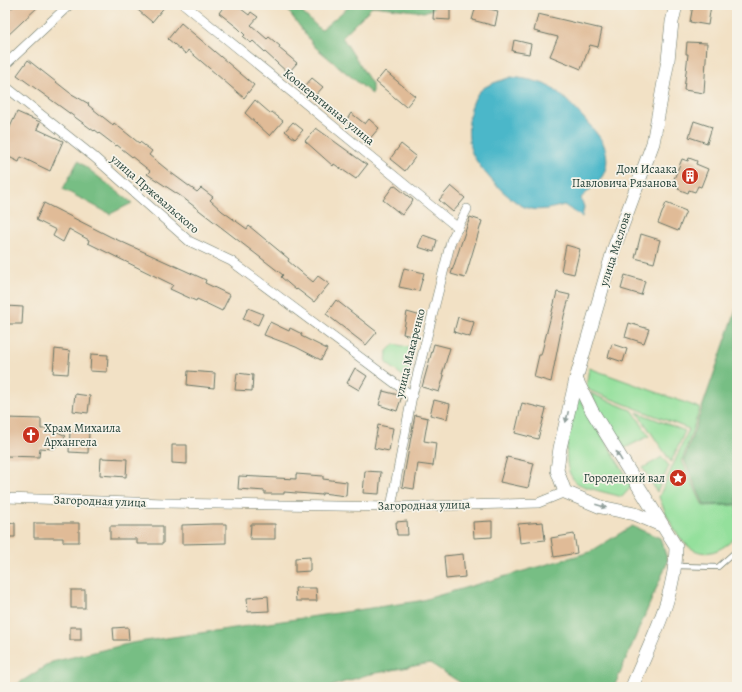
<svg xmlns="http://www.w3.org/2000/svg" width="742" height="692" font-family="Alegreya,serif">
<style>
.green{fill:#94e09c;stroke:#5a8e68}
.forest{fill:#77be84;stroke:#4b7e5c}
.water{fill:#4cb7c9;stroke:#367a7e}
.building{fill:#e0bb97}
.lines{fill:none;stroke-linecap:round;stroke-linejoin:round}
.lane-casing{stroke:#697667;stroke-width:6}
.street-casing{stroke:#697667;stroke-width:10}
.secondary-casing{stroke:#697667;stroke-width:14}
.lane{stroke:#fff;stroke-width:4.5}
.street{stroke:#fff;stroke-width:9}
.secondary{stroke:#fff;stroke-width:13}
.oneway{fill:#8f9e9a}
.labels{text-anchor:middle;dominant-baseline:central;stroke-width:3.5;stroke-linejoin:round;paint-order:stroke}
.street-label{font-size:12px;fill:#1f3d34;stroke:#f7f3e8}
.poi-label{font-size:12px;fill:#1f3d34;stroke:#f7f3e8;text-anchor:end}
</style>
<rect width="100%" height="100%" fill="#f7f3e8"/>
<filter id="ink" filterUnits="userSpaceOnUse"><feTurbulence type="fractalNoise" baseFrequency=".025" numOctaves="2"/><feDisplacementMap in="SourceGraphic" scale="8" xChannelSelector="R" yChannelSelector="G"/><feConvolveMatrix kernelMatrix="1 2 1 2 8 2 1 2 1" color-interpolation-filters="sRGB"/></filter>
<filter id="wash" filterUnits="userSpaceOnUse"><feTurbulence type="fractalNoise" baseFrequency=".012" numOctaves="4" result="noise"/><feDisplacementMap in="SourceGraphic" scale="16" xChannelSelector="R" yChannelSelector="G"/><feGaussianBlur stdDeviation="0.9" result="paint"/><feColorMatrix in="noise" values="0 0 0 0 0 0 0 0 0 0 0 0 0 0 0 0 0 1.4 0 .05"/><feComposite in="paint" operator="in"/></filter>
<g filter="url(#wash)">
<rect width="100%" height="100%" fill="#f2e1c5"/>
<!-- green -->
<g class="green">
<polygon points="394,344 412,348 411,369 408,380 386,363 387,351"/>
<path d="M589 368 700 408 682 461 703 506 737 505V536C695 577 674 534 659 497L689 429 591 391 586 387Z"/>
<polygon points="590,393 633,411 649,436 623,449"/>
<path d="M577 396 581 400 632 486 622 497C613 494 584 488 577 483 556 466 572 419 577 396Z"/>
<polygon points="637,412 685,431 671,462"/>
<polygon points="662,457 669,466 657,492 643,468"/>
</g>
<!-- forest -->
<g class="forest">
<polygon points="284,5 294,5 321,30 351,5 443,5 424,12 373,6 342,37 372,84 372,94 315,47"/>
<polygon points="78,161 132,203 110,214 63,189"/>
<polygon points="737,307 737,504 704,505 684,460"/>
<polygon points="632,526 660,538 668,561 614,687 467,687 430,663 366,675 329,687 13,687 52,662 132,643 419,601 590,552"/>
</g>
<!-- water -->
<path class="water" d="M511 77C527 79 542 81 555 90 566 98 597 131 603 143 606 149 608 159 606 167 603 181 591 188 581 198L584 207 582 217 564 205C553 208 542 211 531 209 513 207 473 164 470 147 467 130 468 107 478 93 485 84 501 81 511 77Z"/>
<g id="blocks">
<!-- building -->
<g class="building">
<polygon points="15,5 40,5 5,38 5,10 9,6 12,8"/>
<polygon points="132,5 166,5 152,22"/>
<polygon points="225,5 236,5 249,15 251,12 258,17 251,25 267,39 269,37 280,46 279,48 297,63 288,73 253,41 251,43 243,37 245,35 238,28 219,13"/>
<polygon points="434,5 450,5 450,20 433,19"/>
<polygon points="693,5 711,5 708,25 690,22"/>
<polygon points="476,6 498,11 495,26 472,20"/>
<polygon points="538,14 602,29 598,47 590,45 581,69 550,56 558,37 534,31"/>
<polygon points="181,23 254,85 244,98 188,50 186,54 168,39"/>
<polygon points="514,40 531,44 529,54 512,51"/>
<polygon points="687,42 707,43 704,93 684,90 688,54 686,54"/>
<polygon points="28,60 70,93 89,104 88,105 113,125 114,123 139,143 140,142 152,151 149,155 170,172 197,192 201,188 213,197 210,200 222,211 247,229 249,226 289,259 288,261 313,282 318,276 329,284 314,302 297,289 296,290 281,277 283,275 261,258 182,197 147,174 150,171 117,145 116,146 95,130 94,131 17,75"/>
<polygon points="385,71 415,96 406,107 376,82"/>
<polygon points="312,78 323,87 314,97 304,87"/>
<polygon points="255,100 270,113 272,112 283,121 270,136 245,113"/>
<polygon points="17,112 40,122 37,129 63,141 50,171 21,157 19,162 5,155 5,138"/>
<polygon points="351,113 365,124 369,119 379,128 367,142 346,121"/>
<polygon points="694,121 712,127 707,143 689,137"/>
<polygon points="293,122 303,130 295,139 285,131"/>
<polygon points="316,128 367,165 356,179 334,164 333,166 305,141"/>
<polygon points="401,144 416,156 405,171 390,159"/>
<polygon points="689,158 697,161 696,164 708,169 701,187 698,186 695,192 689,190 688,193 678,189 679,186 672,184 682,159 688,161"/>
<polygon points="394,185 413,200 402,215 383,200"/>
<polygon points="451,186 465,198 453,212 439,200"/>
<polygon points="44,203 111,237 206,280 205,283 230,295 222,311 197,299 196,301 170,289 173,285 88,243 89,240 69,229 63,242 53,236 56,230 36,220"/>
<polygon points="666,203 686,211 678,231 658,223"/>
<polygon points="470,217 482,221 465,278 451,274"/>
<polygon points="641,234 660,240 654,263 635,258"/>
<polygon points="423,235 437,240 434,252 418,247"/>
<polygon points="566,245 580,249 574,274 561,271"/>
<polygon points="404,268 424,273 419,291 399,287"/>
<polygon points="625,275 645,281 641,295 621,289"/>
<polygon points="557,292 570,295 564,316 551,382 534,377 539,355 541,355"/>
<polygon points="336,300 377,332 366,345 326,314"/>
<polygon points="6,306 23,307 22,324 5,324"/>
<polygon points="248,308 263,314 258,325 243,319"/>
<polygon points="407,312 421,316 416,337 403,334"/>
<polygon points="458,317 474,322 470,337 454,332"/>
<polygon points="270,322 289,331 290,328 302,334 301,336 327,349 321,360 296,347 264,335"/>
<polygon points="629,323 649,329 644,343 625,337"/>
<polygon points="434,344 450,348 442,375 444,376 439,392 422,387"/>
<polygon points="612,344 627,349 623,362 608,357"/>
<polygon points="55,349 70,351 68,374 53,373"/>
<polygon points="91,354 108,355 107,372 90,371"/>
<polygon points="355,368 367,376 359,390 347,383"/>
<polygon points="188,371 215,373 214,388 187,385"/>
<polygon points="237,373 253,375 252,391 235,390"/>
<polygon points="383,391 402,396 397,411 379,405"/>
<polygon points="75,394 90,396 88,413 73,411"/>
<polygon points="434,400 450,404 447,419 430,415"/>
<polygon points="522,403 546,409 538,439 515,433"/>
<polygon points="415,415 428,418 424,441 436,443 433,466 418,464 414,489 402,487"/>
<polygon points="6,418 41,419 41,429 51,429 66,436 54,449 40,448 39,457 5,456"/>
<polygon points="378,425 393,428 389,451 374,448"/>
<polygon points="70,431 89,432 88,453 69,452"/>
<polygon points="172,445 187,445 187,464 172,463"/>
<polygon points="507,457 534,463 528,488 500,482"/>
<polygon points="101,458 127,459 126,477 100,475"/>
<polygon points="365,471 381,472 379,494 363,493"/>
<polygon points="296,474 323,476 323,479 347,482 346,496 322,493 322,495 284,492 284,494 265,494 265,491 238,489 239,476 296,479"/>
<polygon points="407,521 408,535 397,535 396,522"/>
<polygon points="492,521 492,537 474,538 473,522"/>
<polygon points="543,522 545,540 520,543 518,524"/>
<polygon points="15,523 15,537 5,537 5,524"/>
<polygon points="34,523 79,523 79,542 63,542 63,538 34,538"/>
<polygon points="212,524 226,524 226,543 182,544 182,525"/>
<polygon points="251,524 275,524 275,539 250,539"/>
<polygon points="110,526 163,526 163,544 137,544 137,539 110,539"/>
<polygon points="574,534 577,553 554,557 551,538"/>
<polygon points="463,554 465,577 446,579 444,556"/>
<polygon points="310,557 310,571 295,572 295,558"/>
<polygon points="295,588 316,588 317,601 296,601"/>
<rect x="71" y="590" width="14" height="18"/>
<polygon points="268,596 269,611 248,612 247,598"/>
<rect x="70" y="627" width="11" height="13"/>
<polygon points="128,627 129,640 114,640 113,628"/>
</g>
</g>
</g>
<g filter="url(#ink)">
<use href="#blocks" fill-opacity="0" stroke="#697667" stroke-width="1"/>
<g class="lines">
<defs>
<polyline id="lane" points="676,566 718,567 737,550"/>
<g id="street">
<polyline points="185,5 458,228"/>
<polyline points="5,74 7,63 69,5"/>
<polyline points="5,86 94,157 189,241 231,261 412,396"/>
<polyline points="5,498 165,503 391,507 538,503 565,492"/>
<polyline points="391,507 412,396 451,241 467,209"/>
</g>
<g id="secondary">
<path d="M576 379 592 411 676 547C676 597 650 642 632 687"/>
<polyline points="661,525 635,514 601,507 565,492 557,470 560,448 576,379 614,248 653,143 668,60 672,22 676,5"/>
</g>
</defs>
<!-- lane casing -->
<use href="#lane" class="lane-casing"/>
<!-- street casing -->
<use href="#street" class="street-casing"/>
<!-- secondary casing -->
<use href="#secondary" class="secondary-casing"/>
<!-- lane -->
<use href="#lane" class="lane"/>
<!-- street -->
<use href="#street" class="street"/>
<!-- secondary -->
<use href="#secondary" class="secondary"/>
</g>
<!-- one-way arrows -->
<defs><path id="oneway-solid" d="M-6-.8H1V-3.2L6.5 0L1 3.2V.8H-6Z"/></defs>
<g class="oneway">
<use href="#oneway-solid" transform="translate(567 417) rotate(103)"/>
<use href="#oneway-solid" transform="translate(619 456) rotate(-121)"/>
<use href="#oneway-solid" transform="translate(601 506) rotate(17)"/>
</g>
</g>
<!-- icons -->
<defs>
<symbol id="building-disc" viewBox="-11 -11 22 22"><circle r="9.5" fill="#c8321e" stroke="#f7f3e8"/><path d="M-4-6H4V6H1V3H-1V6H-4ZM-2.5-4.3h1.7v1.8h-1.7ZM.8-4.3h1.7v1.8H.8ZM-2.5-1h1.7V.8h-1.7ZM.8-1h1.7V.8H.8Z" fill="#fff"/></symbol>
<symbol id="church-disc" viewBox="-11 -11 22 22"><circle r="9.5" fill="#c8321e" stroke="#f7f3e8"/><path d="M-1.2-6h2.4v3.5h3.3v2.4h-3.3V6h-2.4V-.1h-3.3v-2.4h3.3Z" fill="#fff"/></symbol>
<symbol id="sight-disc" viewBox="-11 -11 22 22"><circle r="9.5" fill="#c8321e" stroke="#f7f3e8"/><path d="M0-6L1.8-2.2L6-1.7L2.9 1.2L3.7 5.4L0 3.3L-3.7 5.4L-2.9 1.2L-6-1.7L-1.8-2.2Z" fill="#fff"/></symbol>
</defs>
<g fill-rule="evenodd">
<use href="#building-disc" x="680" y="166" width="20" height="20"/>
<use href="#church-disc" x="21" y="425" width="20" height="20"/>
<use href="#sight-disc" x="668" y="468" width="20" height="20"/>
</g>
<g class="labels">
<!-- street labels -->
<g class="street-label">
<text transform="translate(329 107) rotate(39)">Кооперативная улица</text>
<text transform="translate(155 194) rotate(41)">улица Пржевальского</text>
<text transform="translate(615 249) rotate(-72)">улица Маслова</text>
<text transform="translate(410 353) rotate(-76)">улица Макаренко</text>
<text transform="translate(100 501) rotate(2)">Загородная улица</text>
<text transform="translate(424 505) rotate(-1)">Загородная улица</text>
</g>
<!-- poi labels -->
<g class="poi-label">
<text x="677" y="169">Дом Исаака<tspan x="677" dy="14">Павловича Рязанова</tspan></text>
<text x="44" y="428" text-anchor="start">Храм Михаила<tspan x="44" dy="14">Архангела</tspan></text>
<text x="665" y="478">Городецкий вал</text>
</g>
</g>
<!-- margin -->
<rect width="742" height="692" fill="none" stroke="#f7f3e8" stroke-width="20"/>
</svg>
